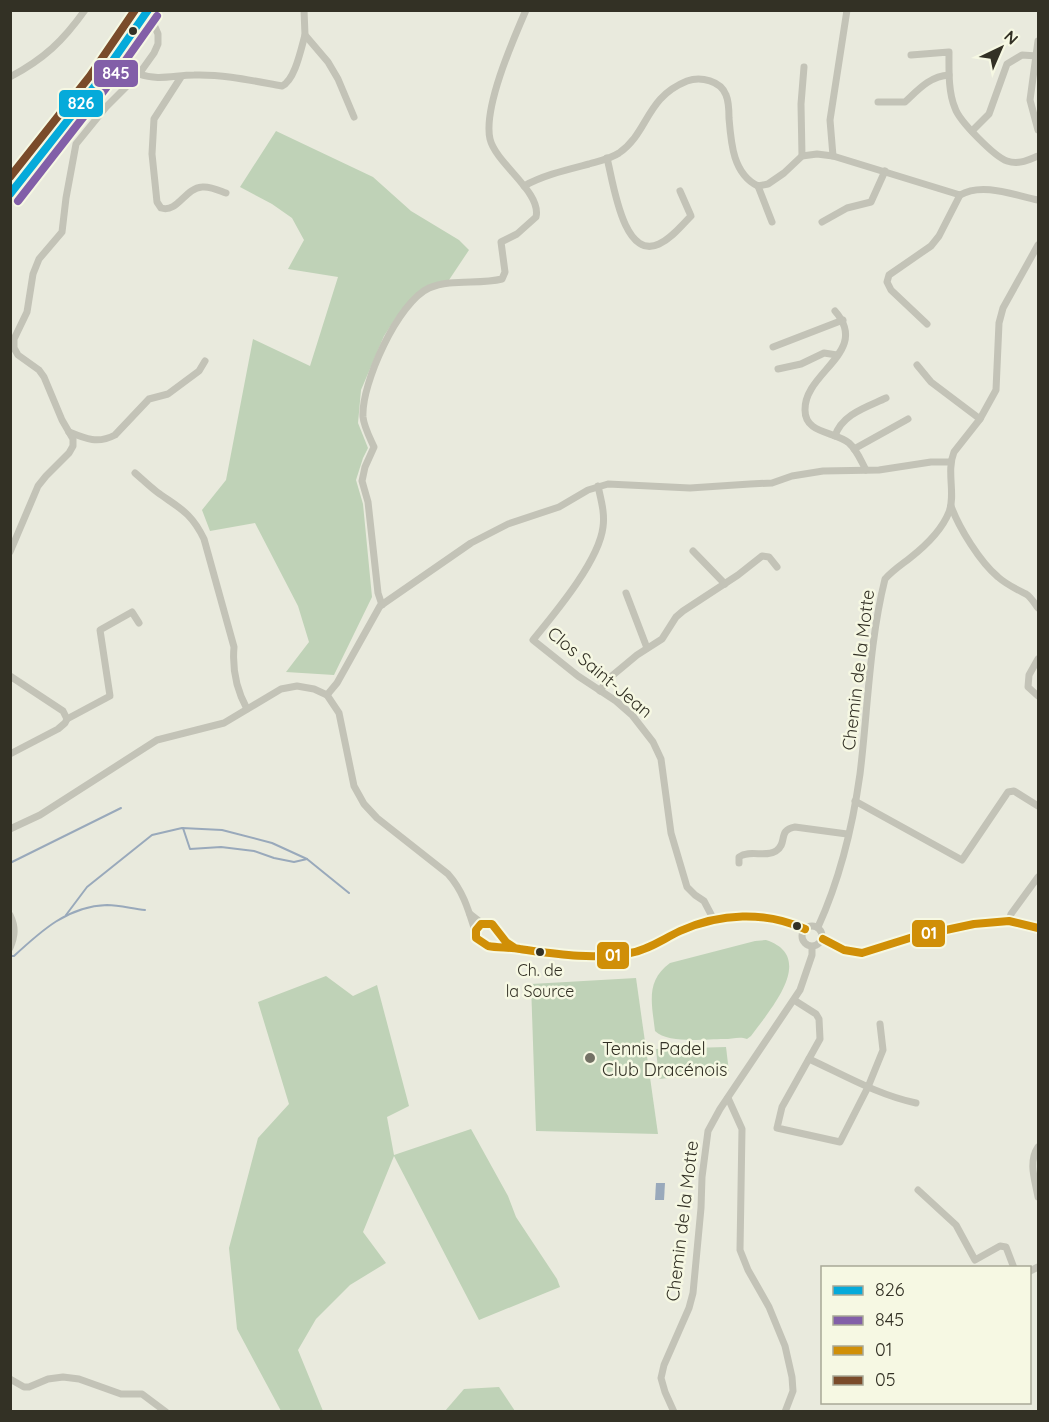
<svg xmlns="http://www.w3.org/2000/svg" width="1049" height="1422" font-family="Quicksand,sans-serif">
<style>
.green{fill:#bfd2b7}
.water{fill:#99a9bb}
.lines{fill:none;stroke-linecap:round;stroke-linejoin:round}
.stream{stroke:#99a9bb;stroke-width:2}
.street{stroke:#c3c3b7;stroke-width:7}
.primary{stroke:#a8a79c;stroke-width:10}
.bus-1-casing{stroke:#f6f8e3;stroke-width:12}
.bus-2-casing{stroke:#f6f8e3;stroke-width:12}
.bus-3-casing{stroke:#f6f8e3;stroke-width:12}
.bus-4-casing{stroke:#f6f8e3;stroke-width:12}
.bus-1{stroke:#05aada;stroke-width:8}
.bus-2{stroke:#825fa8;stroke-width:8}
.bus-3{stroke:#d08f07;stroke-width:8}
.bus-4{stroke:#7a4b2a;stroke-width:8}
.bus-dot{fill:#333125;stroke:#f6f8e3;stroke-width:2}
.poi-dot{fill:#737265;stroke:#f6f8e3;stroke-width:2}
.labels{text-anchor:middle;dominant-baseline:central;stroke-width:5;stroke-linejoin:round;paint-order:stroke}
.bus-label{font-size:16px;fill:#333125;stroke:#f6f8e3}
.street-label{font-size:18px;fill:#333125;stroke:#f6f8e3}
.poi-label{font-size:18px;fill:#333125;stroke:#f6f8e3;text-anchor:start}
.line-badge{stroke:#f6f8e3;stroke-width:2}
.badge-label{font-size:16px;text-anchor:middle;font-weight:bold;fill:#fff}
</style>
<rect width="100%" height="100%" fill="#e9eadd"/>
<!-- green -->
<g class="green">
<polygon points="276,131 373,177 411,211 459,240 469,250 449,280 422,289 397,316 384,336 361,390 358,423 368,448 363,458 356,480 363,504 372,597 334,675 286,672 309,642 298,606 255,523 210,531 202,510 226,480 253,339 310,366 338,277 288,269 304,240 292,218 272,204 240,187"/>
<path d="M766 940C818 957 769 1011 751 1036L747 1039C740 1036 732 1039 724 1039 705 1039 668 1044 655 1031 652 1004 645 981 670 963L755 941Z"/>
<polygon points="326,976 353,996 377,985 409,1106 387,1117 394,1155 471,1129 508,1196 516,1217 557,1279 560,1287 479,1320 394,1156 363,1232 386,1263 350,1285 316,1319 298,1350 323,1411 281,1411 237,1329 229,1248 258,1138 289,1104 258,1002"/>
<polygon points="636,978 658,1134 536,1131 531,984"/>
<polygon points="726,1047 729,1072 659,1079 656,1049"/>
<polygon points="499,1387 515,1411 445,1411 464,1389"/>
</g>
<!-- water -->
<polygon class="water" points="656,1183 665,1183 664,1200 655,1200"/>
<g class="lines">
<!-- stream -->
<g class="stream">
<polyline points="183,828 190,849 221,847 254,851 274,858 294,862 307,859"/>
<polyline points="10,863 121,808"/>
<polyline points="66,915 87,887 152,835 182,828 222,830 272,843 307,859 349,893"/>
<path d="M10 956H14C41 931 68 906 107 905 120 905 133 909 145 910"/>
</g>
<!-- street -->
<g class="street">
<polyline points="304,10 305,35 328,62 338,79 354,117"/>
<polyline points="1038,41 1030,100 1038,130"/>
<path d="M911 55 949 52C949 69 948 92 955 108 959 121 995 157 1007 161 1019 165 1028 160 1038 156"/>
<path d="M139 74C158 81 175 75 194 75 223 74 254 81 282 86 295 80 301 49 305 35"/>
<path d="M10 77C44 59 63 41 85 10"/>
<path d="M181 77 154 119 152 154 157 202 161 208C178 213 185 188 202 187 210 186 218 190 226 193"/>
<path d="M878 102H905C918 90 930 76 949 75"/>
<polyline points="972,131 989,114 1007,64 1022,55 1037,56"/>
<polyline points="802,156 801,104 804,67"/>
<polyline points="833,156 830,120 847,10"/>
<path d="M607 158C613 181 623 261 659 244 672 238 681 226 691 216L680 191"/>
<path d="M524 186C544 175 566 170 589 164 599 161 610 159 619 153 649 132 645 98 687 81 701 76 721 81 726 95 729 102 729 111 729 118 731 143 733 174 758 186L768 184 784 173 802 156 817 154 833 156 960 195C982 182 1014 195 1038 200"/>
<polyline points="758,186 772,222"/>
<polyline points="822,222 847,208 871,202 885,171"/>
<path d="M835 311C871 352 804 372 805 410 805 434 834 431 849 443 857 450 861 461 866 470"/>
<polyline points="927,324 891,290 887,282 889,275 931,246 939,236 960,195"/>
<polyline points="773,347 843,320"/>
<polyline points="917,365 931,382 980,419"/>
<polyline points="778,369 801,364 824,353 837,355"/>
<path d="M69 432C86 439 98 444 115 435L149 399 168 394 199 371 205 361"/>
<path d="M835 436C842 414 867 407 886 398"/>
<polyline points="854,449 908,419"/>
<path d="M135 473C142 479 149 486 157 492 179 508 191 512 204 539L234 647C232 670 236 689 247 709"/>
<path d="M598 486C601 500 605 513 603 527 599 561 555 613 533 640L578 676 616 701 632 715 653 742 661 759 671 833 687 887 695 895 704 901 714 920"/>
<path d="M951 506C959 528 980 562 998 577 1007 585 1016 589 1026 594 1031 597 1035 604 1038 608"/>
<polyline points="693,551 725,584"/>
<polyline points="10,552 38,486 46,476 69,453 73,446 73,439 62,420 44,377 39,370 18,355 14,348 14,339 27,312 33,274 39,259 62,232 66,198 76,144 106,107 139,74 154,53 158,44 158,34 155,27 142,20"/>
<polyline points="626,593 647,648"/>
<path d="M382 605 378 593 368 502 362 481 365 467 374 447C370 438 364 427 363 417 361 384 398 302 429 288 452 278 479 285 502 279L505 272 501 242 517 234 536 217C542 192 496 164 490 139 483 108 513 40 526 10"/>
<polyline points="1038,659 1029,675 1028,687 1038,696"/>
<polyline points="10,676 63,711 67,719 65,723 58,729 10,754"/>
<polyline points="600,691 607,680 637,655 662,639 676,617 683,611 738,575 762,556 769,557 777,567"/>
<polyline points="327,695 337,683 380,606 471,543 508,524 559,507 588,490 608,484 690,488 750,484 772,483 792,476 823,471 879,470 931,462 950,462"/>
<polyline points="67,719 110,696 100,630 132,612 139,623"/>
<polyline points="855,801 962,860 1008,792 1014,791 1038,806"/>
<path d="M10 829 40 815 157 740 224 723 281 689 297 686 314 689 327 695 339 713 354 786 364 804 377 818 448 874C464 892 469 912 476 934"/>
<path d="M739 863V857C750 849 765 858 776 851 788 844 777 830 795 827L847 834"/>
<polyline points="470,914 479,921 495,926 499,934 513,947"/>
<path d="M10 915C16 927 15 936 10 948"/>
<polyline points="1009,921 1011,914 1038,877"/>
<path d="M485 923C474 928 473 940 484 945 527 950 574 962 617 956 644 952 664 938 689 927 716 916 755 913 784 920 791 922 798 926 805 929"/>
<circle cx="812" cy="936" r="10"/>
<path d="M818 927C839 881 853 824 860 774 868 709 869 643 885 579 892 571 901 565 910 558 924 547 942 530 949 512 956 494 946 472 954 452L980 419 996 390 999 323 1003 308 1038 245"/>
<polyline points="823,939 844,950 862,953 913,937 957,929 974,924 1009,921 1038,928"/>
<polyline points="794,1000 816,1014 819,1019 820,1039 782,1107 777,1128 840,1142 868,1087 883,1050 880,1024"/>
<path d="M809 1059C844 1075 878 1095 916 1103"/>
<polyline points="728,1098 742,1129 740,1250 748,1270 769,1307 785,1346 792,1377 793,1391 785,1412"/>
<path d="M1038 1147C1028 1162 1035 1180 1038 1197"/>
<polyline points="918,1190 956,1225 975,1260 1000,1246 1006,1247 1014,1268"/>
<polyline points="1030,1271 1038,1267"/>
<polyline points="10,1379 24,1387 29,1387 48,1379 63,1377 79,1379 121,1394 142,1394 166,1412"/>
<polyline points="674,1412 665,1392 661,1378 664,1365 689,1308 693,1293 701,1208 702,1177 708,1131 720,1109 800,990 812,955 812,947"/>
</g>
<!-- primary -->
<g class="primary">
<polyline points="10,180 91,76 135,10"/>
<polyline points="10,195 98,82 148,10"/>
</g>
<defs>
<polyline id="bus-1" points="10,194 98,82 148,10"/>
<polyline id="bus-2" points="18,201 106,88 157,16"/>
<g id="bus-3">
<polyline points="823,939 844,950 862,953 913,937 974,924 1009,921 1038,928"/>
<path d="M515 948 506 942 492 924H481L476 930V938L488 946C498 948 509 947 520 949 556 954 593 960 630 953 648 950 663 939 680 931 720 913 765 911 805 929"/>
</g>
<polyline id="bus-4" points="10,177 90,76 135,10"/>
</defs>
<!-- bus-1 casing -->
<use href="#bus-1" class="bus-1-casing"/>
<!-- bus-2 casing -->
<use href="#bus-2" class="bus-2-casing"/>
<!-- bus-3 casing -->
<use href="#bus-3" class="bus-3-casing"/>
<!-- bus-4 casing -->
<use href="#bus-4" class="bus-4-casing"/>
<!-- bus-1 -->
<use href="#bus-1" class="bus-1"/>
<!-- bus-2 -->
<use href="#bus-2" class="bus-2"/>
<!-- bus-3 -->
<use href="#bus-3" class="bus-3"/>
<!-- bus-4 -->
<use href="#bus-4" class="bus-4"/>
</g>
<!-- markers -->
<g class="bus-dot">
<circle cx="133" cy="31" r="5"/>
<circle cx="797" cy="926" r="5"/>
<circle cx="540" cy="952" r="5"/>
</g>
<circle class="poi-dot" cx="590" cy="1058" r="6"/>
<g class="labels">
<!-- bus labels -->
<g class="bus-label">
<text x="540" y="970">Ch. de<tspan x="540" dy="21">la Source</tspan></text>
</g>
<!-- street labels -->
<g class="street-label">
<text transform="translate(858 670) rotate(-83)">Chemin de la Motte</text>
<text transform="translate(600 672) rotate(40)">Clos Saint-Jean</text>
<text transform="translate(682 1221) rotate(-83)">Chemin de la Motte</text>
</g>
<!-- poi labels -->
<g class="poi-label">
<text x="602" y="1048">Tennis Padel<tspan x="602" dy="21">Club Dracénois</tspan></text>
</g>
</g>
<g class="line-badge">
<rect x="93" y="59" width="46" height="29" rx="6" fill="#825fa8"/>
<rect x="58" y="89" width="46" height="29" rx="6" fill="#05aada"/>
<rect x="911" y="919" width="35" height="29" rx="6" fill="#d08f07"/>
<rect x="596" y="941" width="34" height="29" rx="6" fill="#d08f07"/>
</g>
<g class="badge-label">
<text x="116" y="79">845</text>
<text x="81" y="109">826</text>
<text x="929" y="939">01</text>
<text x="613" y="961">01</text>
</g>
<!-- border -->
<rect width="1049" height="1422" fill="none" stroke="#333125" stroke-width="24"/>
<!-- legend -->
<rect x="821" y="1266" width="210" height="138" fill="#f6f8e3" stroke="#a8a897" stroke-width="1.5"/>
<rect x="833" y="1286" width="30" height="9" fill="#05aada" stroke="#a8a897" stroke-width="1.5"/>
<text x="875" y="1296" font-size="18" fill="#333125">826</text>
<rect x="833" y="1316" width="30" height="9" fill="#825fa8" stroke="#a8a897" stroke-width="1.5"/>
<text x="875" y="1326" font-size="18" fill="#333125">845</text>
<rect x="833" y="1346" width="30" height="9" fill="#d08f07" stroke="#a8a897" stroke-width="1.5"/>
<text x="875" y="1356" font-size="18" fill="#333125">01</text>
<rect x="833" y="1376" width="30" height="9" fill="#7a4b2a" stroke="#a8a897" stroke-width="1.5"/>
<text x="875" y="1386" font-size="18" fill="#333125">05</text>
<!-- north arrow -->
<g transform="translate(1001 48) rotate(44)" stroke="#f6f8e3" stroke-width="4.5" paint-order="stroke">
<path d="M0-4.5L10 22L0 15L-10 22Z" fill="#333125"/>
<text y="-9" font-size="16" font-weight="bold" text-anchor="middle" fill="#333125">N</text>
</g>
</svg>
